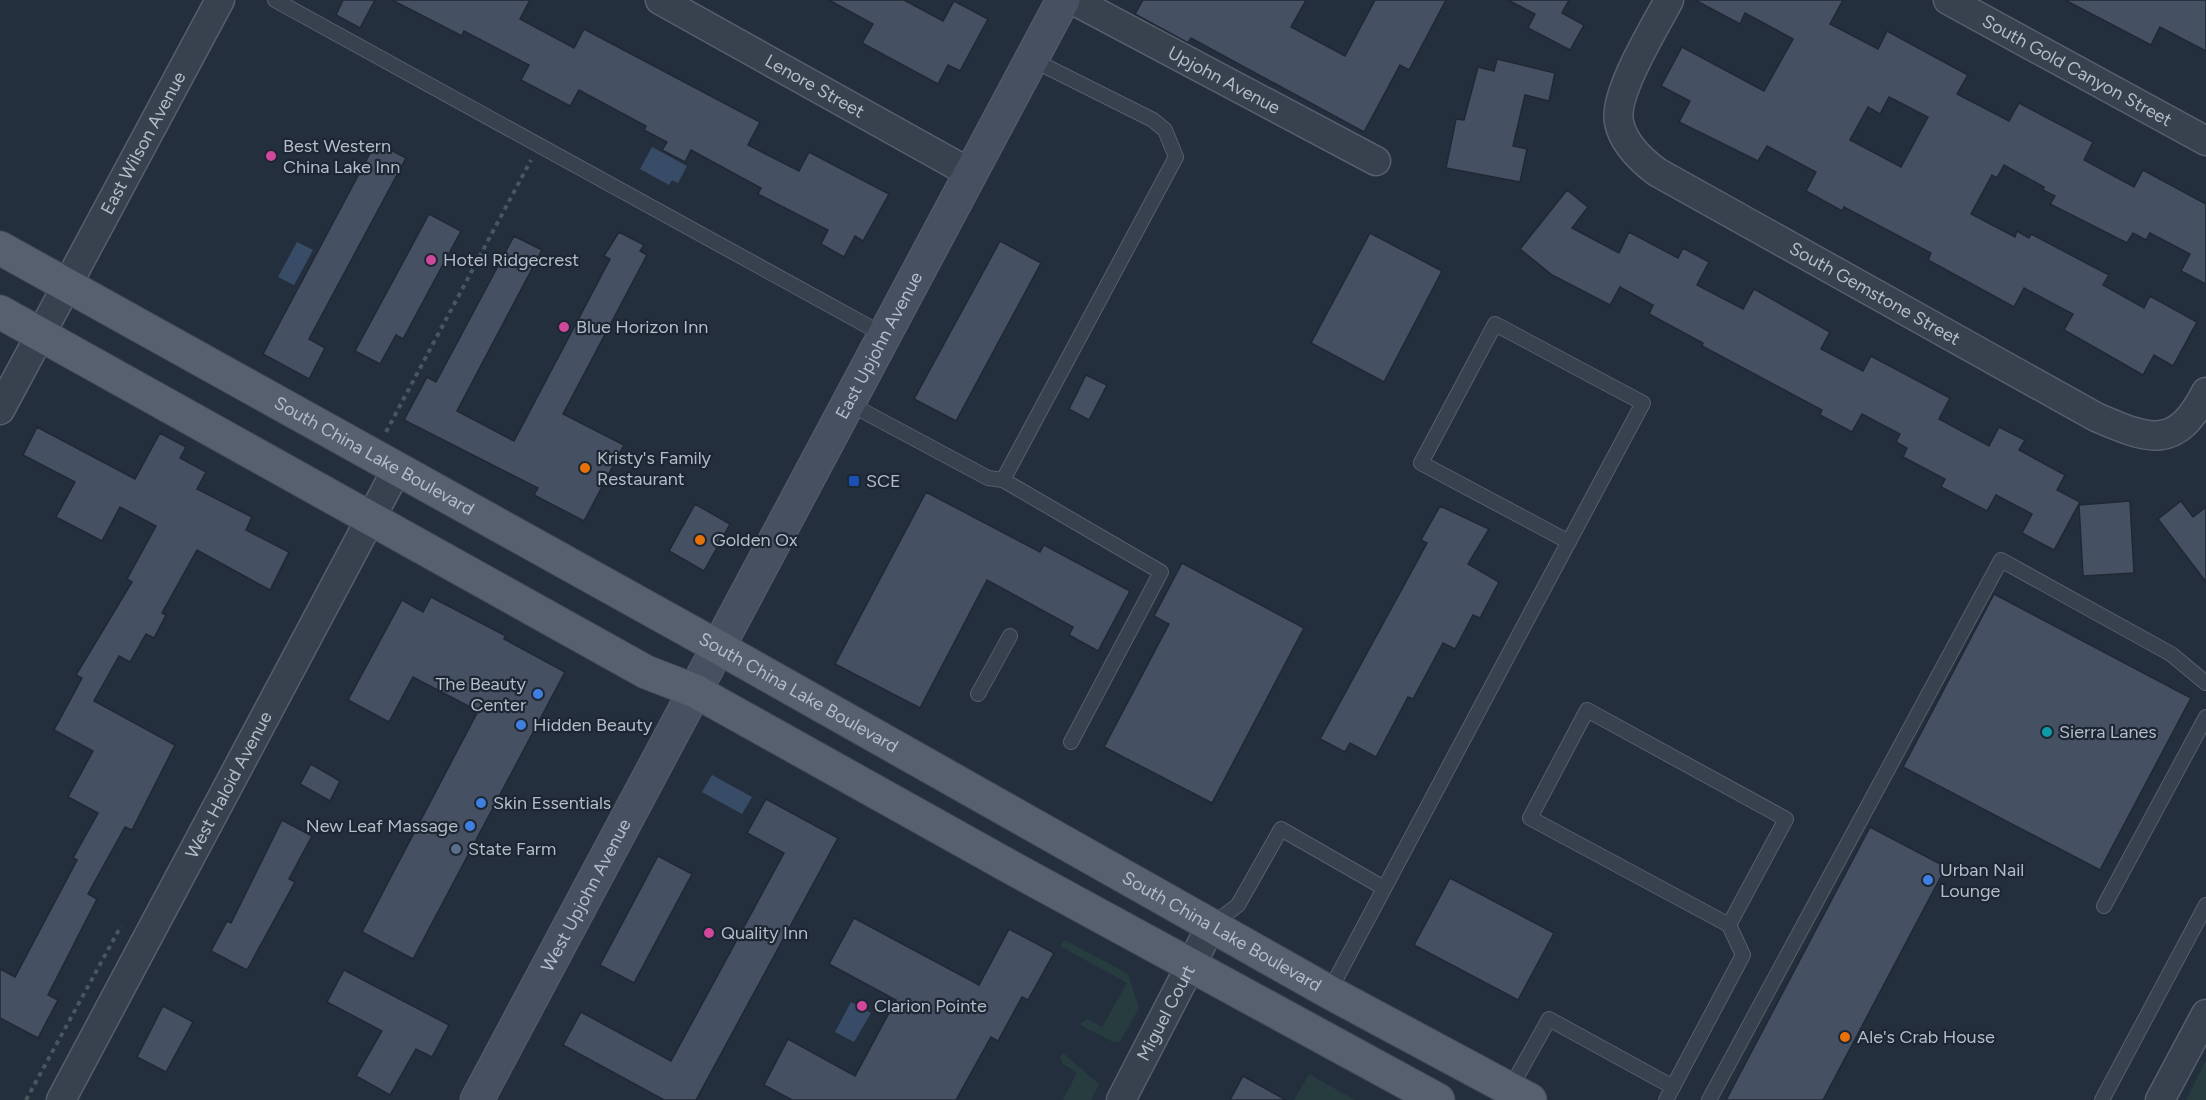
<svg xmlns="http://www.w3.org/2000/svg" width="2206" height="1100" font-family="Figtree,sans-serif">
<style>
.green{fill:#263c3f}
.water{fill:#394c67}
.building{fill:#455162;stroke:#1f2835;stroke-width:1.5;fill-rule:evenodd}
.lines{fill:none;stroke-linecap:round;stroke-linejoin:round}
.lane-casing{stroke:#565f6c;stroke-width:16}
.street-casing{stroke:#565f6c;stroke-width:31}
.secondary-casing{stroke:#565f6c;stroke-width:35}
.primary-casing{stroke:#414a57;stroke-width:35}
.path{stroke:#44595c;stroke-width:4;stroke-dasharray:4.5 4.5;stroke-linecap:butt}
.lane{stroke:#38414e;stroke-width:14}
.street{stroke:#38414e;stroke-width:28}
.secondary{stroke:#465061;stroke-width:33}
.primary{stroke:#56606e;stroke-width:33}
.hotel-dot{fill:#d1479c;stroke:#1d2633;stroke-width:2}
.food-dot{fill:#e8710a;stroke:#1d2633;stroke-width:2}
.transit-dot{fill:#1a4fb4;stroke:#1d2633;stroke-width:2}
.shop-dot{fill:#3f7fe0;stroke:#1d2633;stroke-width:2}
.culture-dot{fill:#0f9aa8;stroke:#1d2633;stroke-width:2}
.service-dot{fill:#5c6f8a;stroke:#1d2633;stroke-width:2}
.labels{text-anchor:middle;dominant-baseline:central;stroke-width:4.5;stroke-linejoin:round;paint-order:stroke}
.street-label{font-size:18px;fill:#b4bcc9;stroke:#1d2633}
.poi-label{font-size:18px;fill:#b4bcc9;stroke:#1d2633;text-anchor:start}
</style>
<rect width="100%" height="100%" fill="#242f3e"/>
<!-- green -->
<g class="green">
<polygon points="1065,940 1128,974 1139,1008 1120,1042 1113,1042 1082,1026 1081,1023 1087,1019 1102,1027 1127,983 1060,946"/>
<polygon points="1063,1053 1099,1084 1091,1100 1063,1100 1077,1073 1062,1063 1060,1057"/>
<polygon points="2206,1060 2206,1100 2186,1100"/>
<polygon points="1309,1074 1355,1100 1294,1100"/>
</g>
<!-- water -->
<g class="water">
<polygon points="652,147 687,166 678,183 672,180 669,185 640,169"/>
<polygon points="297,242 313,250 294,285 278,277"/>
<polygon points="712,775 752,797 742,814 702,792"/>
<polygon points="851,1002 871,1013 854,1042 835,1032"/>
</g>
<!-- building -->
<g class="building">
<polygon points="343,0 375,0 360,28 336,15"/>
<polygon points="392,0 530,0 520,19 574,48 584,29 760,122 748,145 799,171 809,152 889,194 863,241 855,236 844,257 821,244 828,230 758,194 761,188 691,150 685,162 662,150 667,142 644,130 646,126 579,90 570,106 521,80 529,65 464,31 462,36"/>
<polygon points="829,0 904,0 943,21 954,1 988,19 960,71 948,65 938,84 862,43 873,24"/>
<polygon points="1143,0 1306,0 1291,27 1345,56 1375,0 1446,0 1409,70 1400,65 1364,132 1191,38 1188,43 1135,14"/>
<polygon points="1508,0 1569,0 1562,13 1584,25 1570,50 1528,28 1535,14"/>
<path d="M1695 0H1843L1830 24 1878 49 1887 31 1968 75 1957 94 2009 121 2019 103 2093 142 2084 160 2134 187 2143 170 2206 204V284L2181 271 2190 254 2150 233 2146 240 2133 233 2127 243 2050 204 2055 196 2043 190 2044 187 2004 165 1997 178 1992 175 1971 214 2015 237 2017 231 2029 238 2031 234 2109 275 2103 285 2144 308 2150 296 2197 322 2173 366 2154 355 2143 375 2064 330 2073 314 2024 288 2014 307 1928 260 1931 253 1844 207 1842 211 1806 191 1816 172 1767 146 1758 161 1679 122 1690 101 1661 86 1682 47 1764 91 1793 39 1745 13 1740 24ZM1889 97 1928 117 1901 167 1850 140 1868 107 1880 114Z"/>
<polygon points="2065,0 2206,0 2206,51 2160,27 2151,45"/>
<polygon points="1497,59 1555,73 1549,101 1525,95 1513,146 1527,149 1520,182 1446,168 1456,119 1464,120 1478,67 1494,71"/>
<polygon points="376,142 406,158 309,339 325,348 309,379 263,354"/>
<polygon points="1567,190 1588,207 1572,228 1619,253 1629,232 1678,258 1683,248 1709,262 1697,285 1743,309 1754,289 1830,332 1821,349 1863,371 1871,356 1950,398 1939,419 1989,446 1999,427 2025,440 2019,450 2065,475 2057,490 2080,502 2054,550 2022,533 2032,514 1996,495 1987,511 1941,487 1945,479 1903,457 1907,448 1896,442 1900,434 1862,414 1852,432 1820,415 1822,410 1702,346 1703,343 1649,314 1653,305 1620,287 1610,305 1552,275 1520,249"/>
<polygon points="429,214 461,231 403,339 396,335 380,364 355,351"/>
<polygon points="619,232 644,245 640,251 647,255 563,414 624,445 584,521 534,495 538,488 404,420 427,377 436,382 514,236 542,250 457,411 514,441 610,259 604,256"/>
<polygon points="1370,233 1442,271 1384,382 1311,343"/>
<polygon points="1000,241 1041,263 956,421 914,399"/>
<polygon points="1086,375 1107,385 1089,420 1069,409"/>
<polygon points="37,427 135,479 160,433 186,447 180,458 206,472 197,489 252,517 246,530 289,552 270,590 197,550 162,613 166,615 154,638 146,634 130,662 119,656 94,701 175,745 132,830 125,827 88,894 97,899 48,995 58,1000 38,1038 0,1018 0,969 15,977 77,860 73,858 98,813 68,797 93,751 54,730 82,678 76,675 132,582 127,579 156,526 120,507 102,541 56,517 75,482 23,455"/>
<polygon points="926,492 1040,552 1044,545 1130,591 1098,651 1069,635 1073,627 987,580 920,708 835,664"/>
<polygon points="2130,501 2134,573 2083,576 2079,505"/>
<polygon points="2181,501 2193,517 2206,507 2206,582 2158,519"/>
<polygon points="695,504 730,524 704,571 669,551"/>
<polygon points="1440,506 1489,529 1468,564 1499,582 1480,618 1473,615 1455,649 1443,643 1413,699 1408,697 1376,757 1350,743 1345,752 1320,739 1427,543 1421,540"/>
<polygon points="1182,563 1304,628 1212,803 1104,747 1169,624 1154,616"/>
<polygon points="1994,594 2191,698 2100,870 1903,767"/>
<polygon points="431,597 506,636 504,639 565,672 413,959 362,932 478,711 413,677 389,722 348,700 402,600 423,612"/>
<polygon points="311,764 340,781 330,801 300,784"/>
<polygon points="766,799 838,838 696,1100 664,1100 563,1045 581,1012 671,1061 784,853 747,833"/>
<polygon points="282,820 312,836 289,879 295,882 247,970 211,951 227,921 231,923"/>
<polygon points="1870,827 1946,867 1823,1100 1726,1100"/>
<polygon points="658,856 692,874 634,983 600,965"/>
<polygon points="1450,878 1554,933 1518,1000 1414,945"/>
<polygon points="854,918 979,985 1009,929 1054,953 1028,1000 1022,997 998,1041 991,1037 956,1100 792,1100 764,1085 788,1039 855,1076 896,1000 829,964"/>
<polygon points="344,970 449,1025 432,1057 416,1049 390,1095 356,1076 382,1031 327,1002"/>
<polygon points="163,1006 193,1022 166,1072 137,1057"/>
<polygon points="1243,1076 1286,1100 1230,1100"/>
</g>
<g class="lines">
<defs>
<g id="lane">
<polyline points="275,0 884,335"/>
<polyline points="848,403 988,478 1003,480 1161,572 1071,742"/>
<polyline points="1003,480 1176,157 1165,130 1153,120 1031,59"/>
<polyline points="978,694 1010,636"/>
<polyline points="2104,906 2206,717"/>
<polyline points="1213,924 1238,905 1281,829 1384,888"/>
<path d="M1329 992C1433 796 1538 599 1643 403L1495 324 1421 463 1569 542"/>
<polyline points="1510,1089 1549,1019 1673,1087"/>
<polyline points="1666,1100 1743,955 1729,925 1530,818 1587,710 1786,819 1729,925"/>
<polyline points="1709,1100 2001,560 2171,654 2206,683"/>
<polyline points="2102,1100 2206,905"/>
</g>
<g id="street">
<path id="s1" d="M660 0 970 173"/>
<path id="s2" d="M1073 0 1376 161"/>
<path id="s3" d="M1669 0C1655 27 1613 94 1619 122 1623 143 1641 160 1657 172L2096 417C2149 440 2176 451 2206 392"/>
<path id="s4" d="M1948 0 2206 141"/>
<path id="s5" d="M0 410 220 0"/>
<path id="s6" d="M61 1100 397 469"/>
<path id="s7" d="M1121 1100 1211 926"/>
<polyline points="2160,1100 2206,1014"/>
</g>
<g id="secondary">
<path id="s8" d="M477 1100 1063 0"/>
</g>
<g id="primary">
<path id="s9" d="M0 248 718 647 1329 992 1530 1100"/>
<polyline points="0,312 646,672 695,691 1014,869 1438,1100"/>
</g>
</defs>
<!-- lane casing -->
<use href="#lane" class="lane-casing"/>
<!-- street casing -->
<use href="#street" class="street-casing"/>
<!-- secondary casing -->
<use href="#secondary" class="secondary-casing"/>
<!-- primary casing -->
<use href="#primary" class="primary-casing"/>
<!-- path -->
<g class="path">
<polyline points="386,432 531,160"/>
<polyline points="26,1100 121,926"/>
</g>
<!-- lane -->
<use href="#lane" class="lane"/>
<!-- street -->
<use href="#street" class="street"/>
<!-- secondary -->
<use href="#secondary" class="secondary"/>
<!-- primary -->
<use href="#primary" class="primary"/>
</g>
<!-- markers -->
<g class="hotel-dot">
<circle cx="271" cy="156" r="6"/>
<circle cx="431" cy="260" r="6"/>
<circle cx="564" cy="327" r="6"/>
<circle cx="709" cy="933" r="6"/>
<circle cx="862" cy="1006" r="6"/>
</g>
<g class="food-dot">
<circle cx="585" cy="468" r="6"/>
<circle cx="700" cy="540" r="6"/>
<circle cx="1845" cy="1037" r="6"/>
</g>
<rect class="transit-dot" x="848" y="475" width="12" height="12" rx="3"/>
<g class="shop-dot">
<circle cx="538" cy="694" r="6"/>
<circle cx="521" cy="725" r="6"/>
<circle cx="481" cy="803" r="6"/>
<circle cx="470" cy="826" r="6"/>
<circle cx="1928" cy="880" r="6"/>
</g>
<circle class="culture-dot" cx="2047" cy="732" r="6"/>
<circle class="service-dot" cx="456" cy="849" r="6"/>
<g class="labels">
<!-- street labels -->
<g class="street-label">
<text stroke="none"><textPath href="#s4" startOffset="147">South Gold Canyon Street</textPath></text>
<text stroke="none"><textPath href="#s2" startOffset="171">Upjohn Avenue</textPath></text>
<text stroke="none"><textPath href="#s1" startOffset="177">Lenore Street</textPath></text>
<text stroke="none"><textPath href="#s5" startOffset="303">East Wilson Avenue</textPath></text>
<text stroke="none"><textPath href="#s3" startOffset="447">South Gemstone Street</textPath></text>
<text stroke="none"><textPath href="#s8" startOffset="855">East Upjohn Avenue</textPath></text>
<text stroke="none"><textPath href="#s9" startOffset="428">South China Lake Boulevard</textPath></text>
<text stroke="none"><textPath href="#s9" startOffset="914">South China Lake Boulevard</textPath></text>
<text stroke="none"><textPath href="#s6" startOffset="357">West Haloid Avenue</textPath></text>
<text stroke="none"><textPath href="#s8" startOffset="232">West Upjohn Avenue</textPath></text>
<text stroke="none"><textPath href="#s9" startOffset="1400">South China Lake Boulevard</textPath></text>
<text stroke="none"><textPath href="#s7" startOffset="98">Miguel Court</textPath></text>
</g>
<!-- poi labels -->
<g class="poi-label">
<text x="283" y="146">Best Western<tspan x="283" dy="21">China Lake Inn</tspan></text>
<text x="443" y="260">Hotel Ridgecrest</text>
<text x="576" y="327">Blue Horizon Inn</text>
<text x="597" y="458">Kristy's Family<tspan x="597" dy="21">Restaurant</tspan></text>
<text x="866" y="481">SCE</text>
<text x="712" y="540">Golden Ox</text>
<text x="526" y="684" text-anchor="end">The Beauty<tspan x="526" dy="21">Center</tspan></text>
<text x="533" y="725">Hidden Beauty</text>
<text x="2059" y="732">Sierra Lanes</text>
<text x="493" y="803">Skin Essentials</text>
<text x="458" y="826" text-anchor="end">New Leaf Massage</text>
<text x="468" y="849">State Farm</text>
<text x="1940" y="870">Urban Nail<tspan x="1940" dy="21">Lounge</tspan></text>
<text x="721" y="933">Quality Inn</text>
<text x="874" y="1006">Clarion Pointe</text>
<text x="1857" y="1037">Ale's Crab House</text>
</g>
</g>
</svg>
